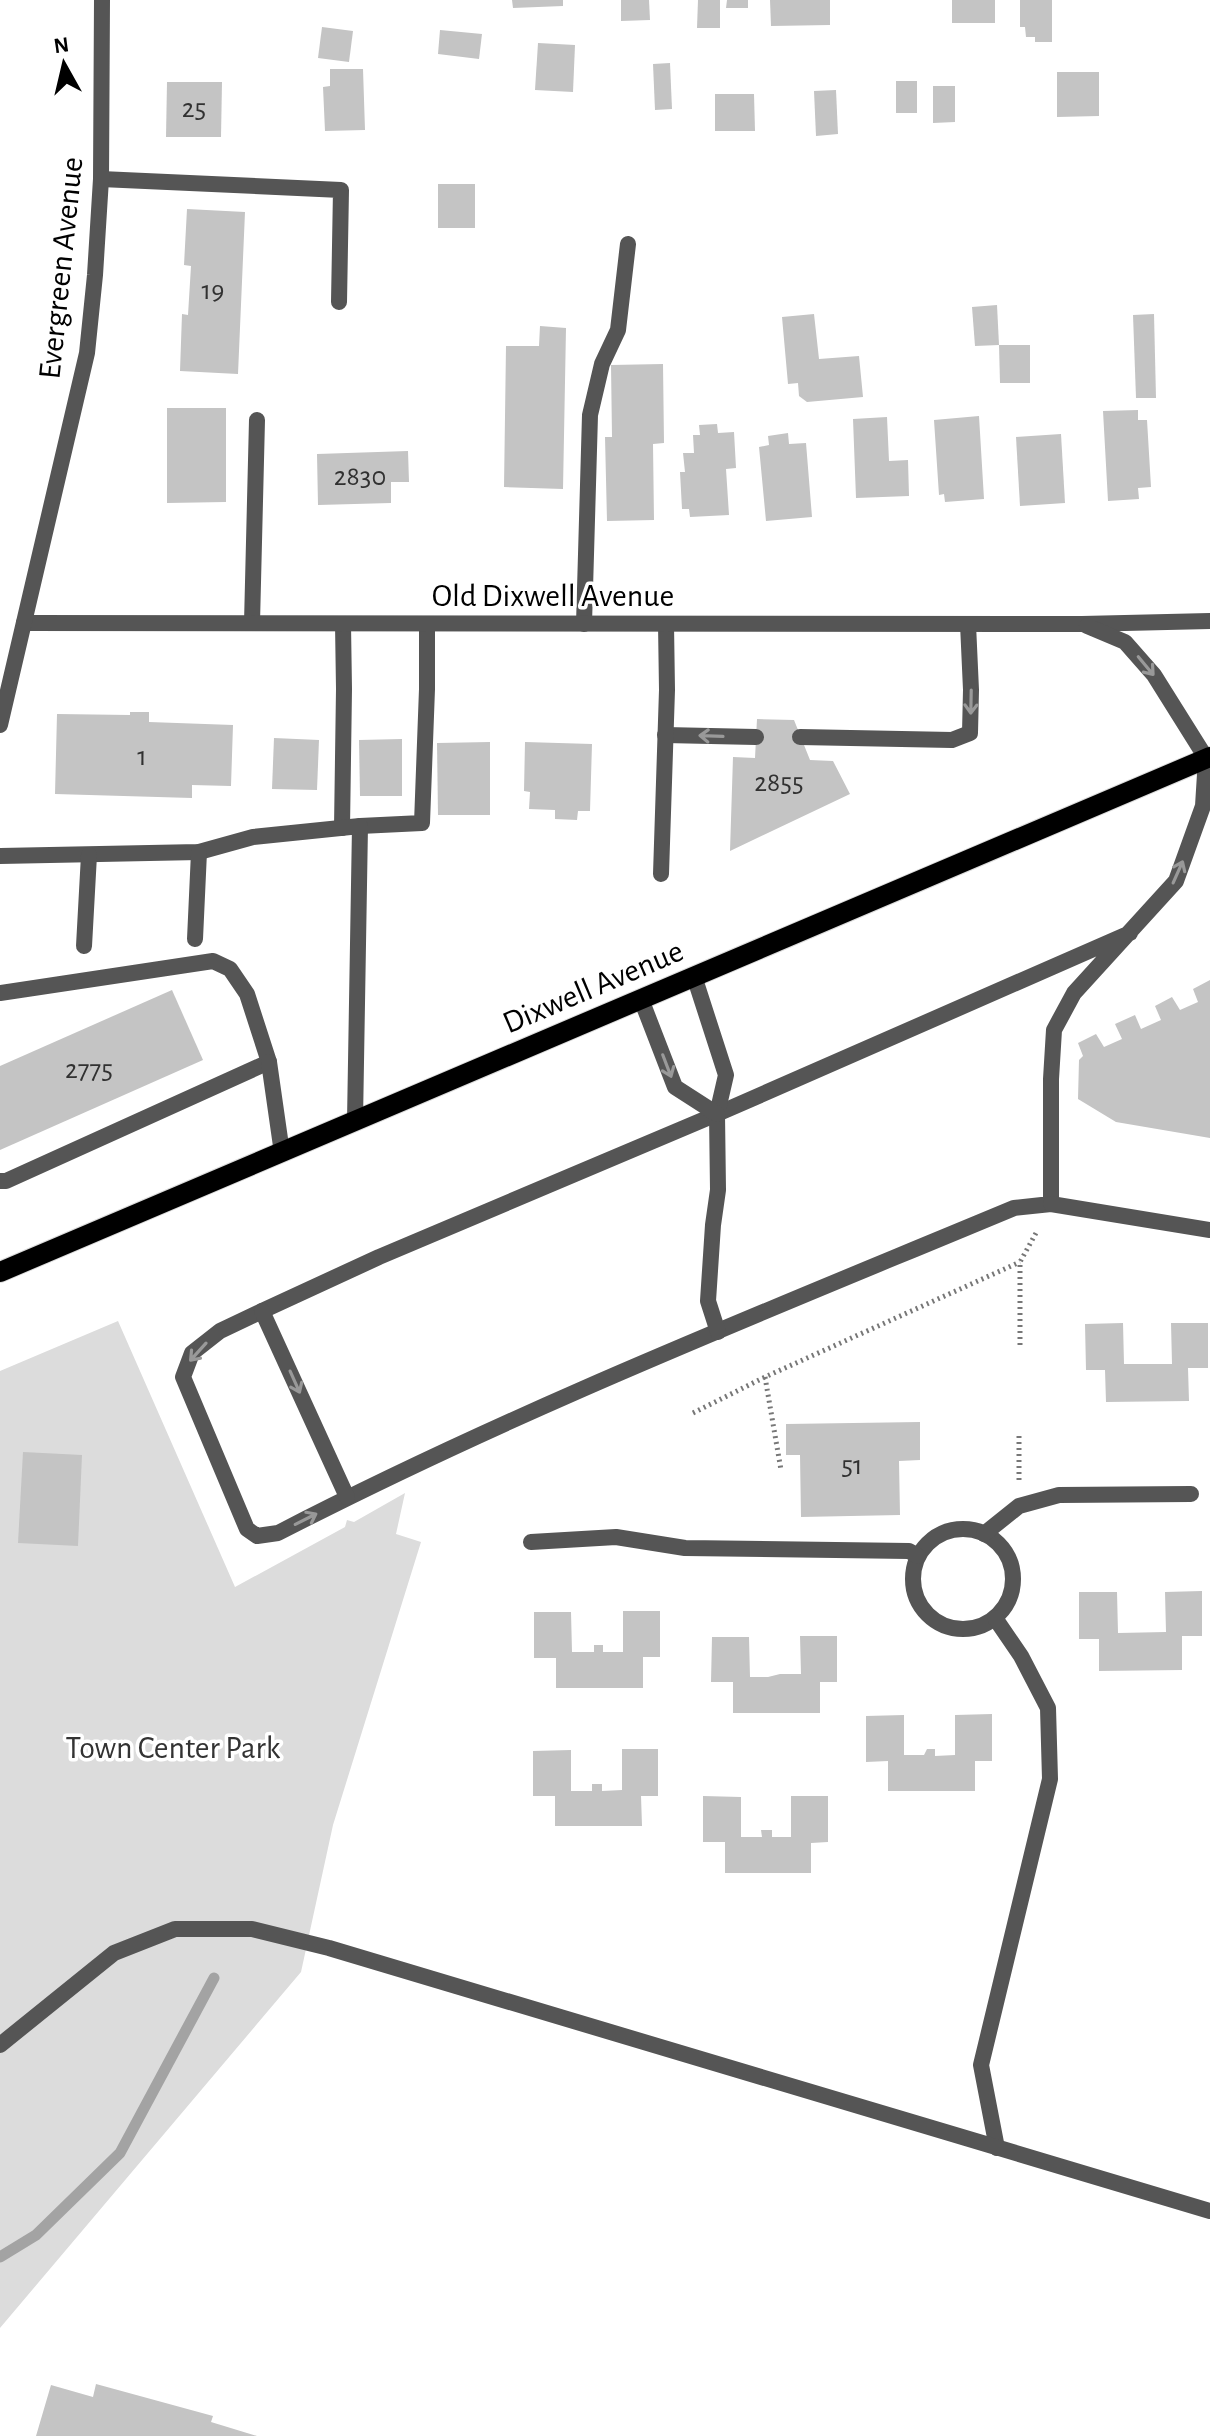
<svg xmlns="http://www.w3.org/2000/svg" width="1210" height="2436" font-family="'Alegreya Sans',sans-serif">
<style>
.green{fill:#dcdcdc}
.lines{fill:none;stroke-linecap:round;stroke-linejoin:round}
.stream{stroke:#a3a3a3;stroke-width:11}
.building{fill:#c4c4c4}
.primary-casing{stroke:#dbdbdb;stroke-width:22}
.path{stroke:#777;stroke-width:5;stroke-dasharray:2 4;stroke-linecap:butt}
.service{stroke:#555;stroke-width:16}
.minor{stroke:#555;stroke-width:16}
.primary{stroke:#000;stroke-width:20}
.oneway{stroke:#999}
.labels{text-anchor:middle;dominant-baseline:central;stroke-width:7;stroke-linejoin:round;paint-order:stroke}
.number-label{font-size:28px;fill:#313131}
.street-label{font-size:32px;fill:#000;stroke:#fff}
.park-label{font-size:32px;fill:#333;stroke:#fff}
</style>
<rect width="100%" height="100%" fill="#fff"/>
<!-- green -->
<polygon class="green" points="118,1321 235,1587 345,1527 347,1520 354,1522 405,1493 396,1534 421,1542 333,1825 301,1972 0,2328 0,1371"/>
<g class="lines">
<!-- stream -->
<polyline class="stream" points="0,2257 36,2235 120,2153 214,1978"/>
</g>
<!-- building -->
<g class="building">
<polygon points="512,0 563,0 563,6 513,8"/>
<polygon points="621,0 649,0 650,20 621,21"/>
<polygon points="698,0 720,0 720,28 697,28"/>
<polygon points="727,0 748,0 748,8 726,8"/>
<polygon points="770,0 830,0 830,25 771,26"/>
<rect x="952" y="0" width="43" height="23"/>
<polygon points="1020,0 1052,0 1052,42 1035,42 1035,37 1026,37 1025,27 1020,27"/>
<polygon points="322,27 353,31 349,62 318,58"/>
<polygon points="440,30 482,34 479,59 438,54"/>
<polygon points="538,43 575,45 573,92 535,90"/>
<polygon points="670,63 672,109 655,110 653,64"/>
<polygon points="330,69 363,69 365,130 325,131 323,87 330,86"/>
<polygon points="1057,72 1099,72 1099,116 1057,117"/>
<rect x="896" y="81" width="21" height="32"/>
<polygon points="167,82 222,82 221,137 166,137"/>
<polygon points="933,86 955,86 955,122 933,123"/>
<polygon points="836,90 838,134 816,136 814,91"/>
<polygon points="715,94 754,94 755,131 715,131"/>
<rect x="438" y="184" width="37" height="44"/>
<polygon points="187,209 245,212 238,374 180,371 182,314 188,315 191,266 184,265"/>
<polygon points="997,305 999,345 975,346 972,307"/>
<polygon points="814,314 819,359 859,356 863,397 807,402 799,396 798,383 788,384 782,317"/>
<polygon points="1154,314 1156,398 1136,398 1133,315"/>
<polygon points="540,326 566,328 563,489 504,487 506,346 539,346"/>
<polygon points="999,345 1030,345 1030,383 1000,383"/>
<polygon points="663,364 664,443 653,444 654,520 607,521 605,437 612,437 611,365"/>
<polygon points="167,408 226,408 226,502 167,503"/>
<polygon points="1138,410 1138,420 1147,420 1151,487 1138,488 1139,499 1108,501 1103,411"/>
<polygon points="979,416 984,499 945,502 944,494 939,495 934,420"/>
<polygon points="887,417 889,461 908,460 909,496 856,498 853,419"/>
<polygon points="717,424 718,433 734,432 736,468 726,469 729,515 690,517 689,509 682,509 680,472 685,472 683,453 694,453 693,435 700,435 699,425"/>
<polygon points="788,433 789,444 806,443 812,517 766,521 759,447 769,445 768,436"/>
<polygon points="1061,434 1065,503 1020,506 1016,437"/>
<polygon points="408,451 409,482 391,482 391,503 318,505 317,454"/>
<polygon points="130,712 149,712 149,722 233,725 231,786 192,785 192,798 55,794 57,714 130,715"/>
<polygon points="757,719 794,720 810,760 833,761 850,794 730,851 733,757 755,758"/>
<polygon points="274,738 319,740 317,790 272,789"/>
<polygon points="402,739 402,796 360,796 359,740"/>
<polygon points="490,742 490,815 438,815 437,743"/>
<polygon points="525,742 592,744 590,811 578,811 577,820 555,819 555,810 529,809 530,792 524,791"/>
<polygon points="1210,980 1210,1138 1116,1122 1078,1099 1079,1060 1083,1056 1078,1043 1096,1034 1104,1047 1122,1039 1115,1024 1135,1015 1141,1029 1161,1020 1155,1006 1172,997 1180,1010 1198,1002 1193,989"/>
<polygon points="172,990 203,1060 0,1150 0,1066"/>
<polygon points="1123,1323 1124,1364 1172,1364 1171,1323 1208,1323 1208,1368 1188,1368 1189,1401 1106,1402 1105,1370 1086,1370 1085,1324"/>
<polygon points="920,1422 920,1460 899,1461 900,1515 801,1517 800,1455 786,1455 786,1424"/>
<polygon points="23,1452 82,1455 78,1546 18,1543"/>
<polygon points="1202,1591 1202,1636 1182,1636 1182,1670 1099,1671 1099,1639 1079,1639 1079,1592 1117,1592 1118,1633 1166,1632 1165,1592"/>
<polygon points="623,1611 660,1611 660,1657 643,1657 643,1688 556,1688 556,1658 534,1658 534,1612 571,1612 572,1652 594,1652 594,1645 603,1645 603,1652 623,1652"/>
<polygon points="800,1636 837,1636 837,1682 820,1682 820,1713 733,1713 733,1682 711,1682 712,1637 749,1637 750,1677 768,1677 780,1674 801,1674"/>
<polygon points="992,1714 992,1761 975,1761 975,1791 888,1791 888,1761 866,1762 866,1716 904,1715 904,1755 924,1755 927,1749 935,1749 935,1756 955,1755 955,1715"/>
<polygon points="622,1749 658,1749 658,1796 641,1796 642,1826 555,1826 555,1796 533,1796 533,1751 571,1750 571,1791 592,1791 592,1784 602,1784 602,1791 622,1790"/>
<polygon points="703,1796 741,1797 741,1837 762,1837 761,1830 772,1830 772,1837 791,1837 791,1796 828,1796 828,1842 811,1843 811,1873 725,1873 725,1842 703,1842"/>
<polygon points="96,2384 213,2416 211,2422 257,2436 36,2436 51,2385 93,2397"/>
</g>
<g class="lines">
<defs>
<polyline id="primary" points="0,1272 1210,757"/>
</defs>
<!-- primary casing -->
<use href="#primary" class="primary-casing"/>
<!-- path -->
<g class="path">
<polyline points="1020,1345 1020,1262 1036,1233"/>
<polyline points="765,1377 781,1470"/>
<polyline points="693,1413 765,1377 1020,1262"/>
<polyline points="1019,1436 1019,1481"/>
</g>
<!-- service -->
<g class="service">
<polyline points="101,179 341,190 339,302"/>
<polyline points="252,623 257,420"/>
<polyline points="584,624 590,415 602,364 618,330 628,244"/>
<polyline points="665,735 756,737"/>
<polyline points="800,737 952,740 970,733 971,690 968,624"/>
<polyline points="360,826 422,823 427,689 427,624"/>
<polyline points="342,828 344,689 343,624"/>
<polyline points="0,856 199,852 253,837 360,826 355,1121"/>
<polyline points="661,874 667,690 666,624"/>
<path d="M1130 933 717 1114 379 1257 262 1311 220 1331 192 1353 183 1377 247 1529 257 1536 278 1533C516 1410 767 1311 1014 1208L1051 1204V1079L1054 1030 1074 993 1176 881 1203 806 1206 758"/>
<polyline points="195,939 199,852"/>
<polyline points="84,946 89,855"/>
<polyline points="694,976 726,1075 717,1114 718,1190 713,1225 708,1301 718,1332"/>
<polyline points="0,993 213,961 230,969 247,994 269,1062 6,1181 0,1181"/>
<polyline points="641,999 675,1087 717,1114"/>
<polyline points="269,1062 282,1153"/>
<polyline points="1051,1204 1210,1230"/>
<polyline points="262,1311 347,1497"/>
<circle cx="963" cy="1579" r="50"/>
<polyline points="984,1534 1019,1506 1059,1495 1191,1494"/>
<polyline points="531,1542 616,1537 685,1548 909,1551 918,1556"/>
<polyline points="995,1618 1021,1656 1048,1708 1050,1779 981,2065 997,2148"/>
<polyline points="0,2045 114,1953 175,1929 252,1929 329,1948 1210,2211"/>
</g>
<!-- minor -->
<g class="minor">
<polyline points="24,623 1082,624 1210,621"/>
<polyline points="1087,626 1125,642 1154,675 1206,758"/>
<polyline points="0,725 87,353 95,275 101,179 102,0"/>
</g>
<!-- primary -->
<use href="#primary" class="primary"/>
</g>
<!-- one-way arrows -->
<defs><path id="oneway-shaft" d="M-6 0H5M1.5-3L5.5 0L1.5 3" fill="none" stroke-width="1.6" stroke-linecap="round" stroke-linejoin="round" transform="scale(2)"/></defs>
<g class="oneway">
<use href="#oneway-shaft" transform="translate(1146 666) rotate(50)"/>
<use href="#oneway-shaft" transform="translate(971 702) rotate(91)"/>
<use href="#oneway-shaft" transform="translate(711 736) rotate(-178)"/>
<use href="#oneway-shaft" transform="translate(1178 872) rotate(-66)"/>
<use href="#oneway-shaft" transform="translate(667 1066) rotate(69)"/>
<use href="#oneway-shaft" transform="translate(198 1352) rotate(132)"/>
<use href="#oneway-shaft" transform="translate(295 1382) rotate(66)"/>
<use href="#oneway-shaft" transform="translate(306 1519) rotate(-27)"/>
</g>
<g class="labels">
<!-- number labels -->
<g class="number-label">
<text x="194" y="109">25</text>
<text x="213" y="291">19</text>
<text x="360" y="477">2830</text>
<text x="142" y="757">1</text>
<text x="779" y="783">2855</text>
<text x="89" y="1070">2775</text>
<text x="852" y="1466">51</text>
</g>
<!-- street labels -->
<g class="street-label">
<text transform="translate(61 268) rotate(-84)">Evergreen Avenue</text>
<text x="553" y="596">Old Dixwell Avenue</text>
<text transform="translate(593 987) rotate(-23)">Dixwell Avenue</text>
</g>
<!-- park labels -->
<g class="park-label">
<text x="173" y="1748">Town Center Park</text>
</g>
</g>
<!-- north arrow -->
<g transform="translate(64 64) rotate(352)" stroke="#ffffff" stroke-width="6" paint-order="stroke">
<path d="M0-6L14 30L0 20L-14 30Z" fill="#000000"/>
<text y="-12" font-size="22" font-weight="bold" text-anchor="middle" fill="#000000">N</text>
</g>
</svg>
